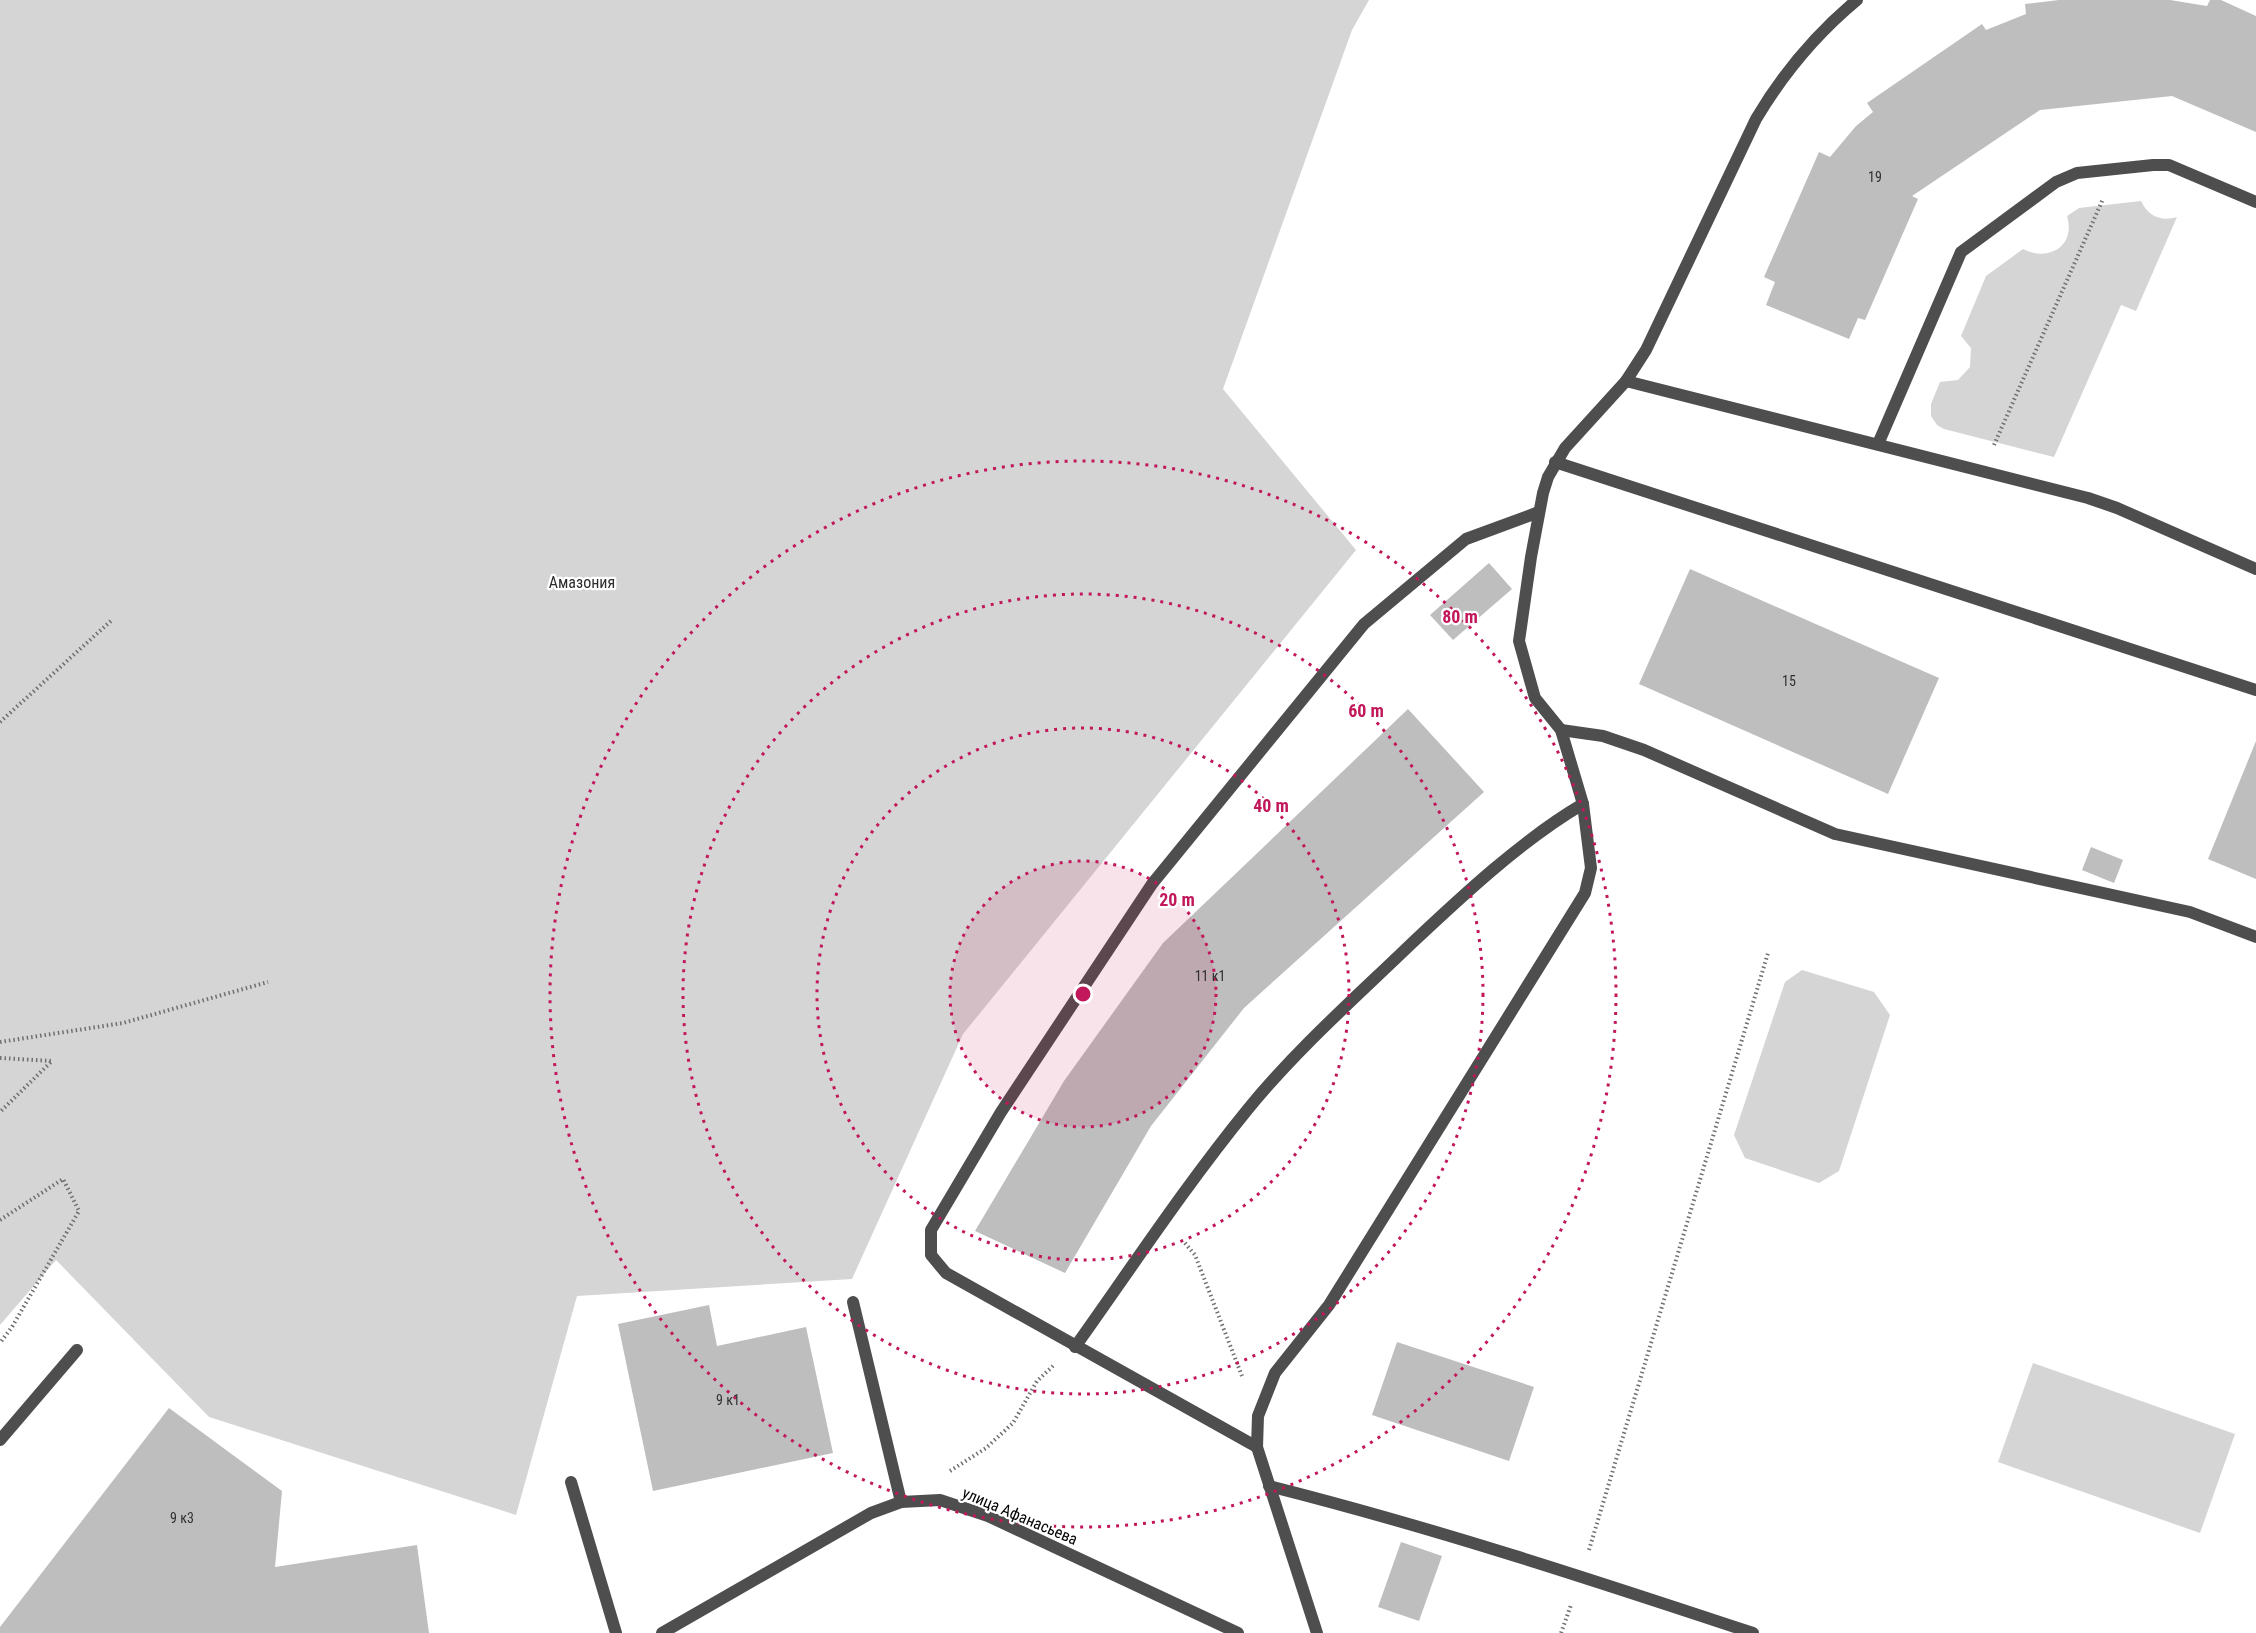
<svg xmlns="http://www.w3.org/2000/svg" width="2256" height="1633" font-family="'Roboto Condensed',sans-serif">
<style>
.green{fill:#d5d5d5}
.building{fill:#bebebe}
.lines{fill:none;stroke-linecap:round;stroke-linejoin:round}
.path{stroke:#707070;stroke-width:4;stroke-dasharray:1.5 3;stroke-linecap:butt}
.service{stroke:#4e4e4e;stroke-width:12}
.minor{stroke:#4e4e4e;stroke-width:12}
.ring{fill:none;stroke:#c2185b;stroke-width:3;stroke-dasharray:3 6}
.labels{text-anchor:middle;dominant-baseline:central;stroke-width:4.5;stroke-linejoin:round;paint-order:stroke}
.number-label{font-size:14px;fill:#303030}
.park-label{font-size:16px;fill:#2c2c2c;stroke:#fff}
.street-label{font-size:16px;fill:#000;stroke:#fff}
.centre{fill:#c2185b;stroke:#fff;stroke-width:3}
.ring-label{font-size:18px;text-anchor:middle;font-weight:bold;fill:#c2185b;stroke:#fff;stroke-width:4.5;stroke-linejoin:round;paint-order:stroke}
</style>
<rect width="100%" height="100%" fill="#fff"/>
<!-- green -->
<g class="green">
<polygon points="0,0 1369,0 1352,30 1223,389 1356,550 963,1034 852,1279 577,1296 516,1515 209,1417 56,1260 0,1325"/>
<path d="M2141 201C2148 216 2161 222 2177 217L2136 311 2121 305 2054 457 1944 429 1937 425 1931 416V404L1940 382 1958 380 1970 367 1971 348 1961 336 1986 276 2023 249C2048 262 2076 247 2067 216L2079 208Z"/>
<polygon points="1802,970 1874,992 1890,1015 1839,1171 1819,1183 1745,1158 1734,1135 1785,982"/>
<polygon points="2033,1363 2235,1434 2200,1533 1998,1462"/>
</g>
<!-- building -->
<g class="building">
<polygon points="2059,0 2170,0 2207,6 2210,0 2221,0 2256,16 2256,132 2172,96 2040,110 1912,196 1918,199 1865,320 1858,318 1849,339 1766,305 1775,282 1764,277 1819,152 1830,157 1856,126 1873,112 1867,103 1982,24 1986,30 2026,14 2025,4"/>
<polygon points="1489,563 1512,589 1453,640 1430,615"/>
<polygon points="1690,569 1939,678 1888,794 1639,684"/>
<polygon points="1408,709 1484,792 1244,1008 1151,1126 1065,1273 975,1231 1064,1081 1163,943"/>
<polygon points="2256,741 2256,879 2208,859"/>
<polygon points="2091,847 2123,860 2114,883 2082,870"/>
<polygon points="709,1305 717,1346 806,1327 833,1453 653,1491 618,1324"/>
<polygon points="1397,1342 1534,1387 1509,1461 1372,1415"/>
<polygon points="169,1408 282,1491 275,1567 417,1545 429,1633 0,1633 0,1627"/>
<polygon points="1401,1542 1442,1556 1419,1621 1378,1607"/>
</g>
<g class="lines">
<!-- path -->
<g class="path">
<polyline points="1994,445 2103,199"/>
<polyline points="0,722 113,619"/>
<polyline points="0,1042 123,1023 268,982"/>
<polyline points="0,1058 52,1061 0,1112"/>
<polyline points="0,1220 63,1179 79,1211 12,1327 0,1343"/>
<polyline points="1185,1243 1195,1255 1242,1376"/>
<polyline points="950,1471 986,1448 1013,1423 1037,1381 1054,1365"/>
<polyline points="1589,1550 1768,953"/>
<polyline points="1561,1633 1571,1605"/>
</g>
<!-- service -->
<g class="service">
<polyline points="1626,381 2088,498 2117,508 2256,569"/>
<polyline points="1878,444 1961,252 2056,182 2077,173 2153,165 2169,165 2256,202"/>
<polyline points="1555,462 2256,690"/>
<polyline points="1561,730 1603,736 1644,750 1835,834 2190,912 2256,937"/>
<polyline points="853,1302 901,1502"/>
<path d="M1075 1347C1132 1267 1186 1185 1248 1109 1297 1049 1356 997 1411 944 1462 896 1523 839 1583 804"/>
<polyline points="0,1440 77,1350"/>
<polyline points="1257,1447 946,1273 931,1255 931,1230 1001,1112 1152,884 1364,624 1466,539 1539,512"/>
<polyline points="571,1482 616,1633"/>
<path d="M1269 1486C1432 1527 1593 1580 1753 1633"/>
<path d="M1317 1633 1257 1447 1258 1416 1275 1373 1329 1305 1585 893 1591 868 1583 804 1561 730 1535 698 1519 641 1531 557 1543 493 1548 477 1565 448 1626 381 1646 350 1756 119C1784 72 1816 34 1857 0"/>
</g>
<!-- minor -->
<polyline class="minor" points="662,1633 871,1513 901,1502 940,1500 988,1516 1238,1633"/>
</g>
<!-- distance rings -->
<circle cx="1083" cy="994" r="133" fill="#c2185b" fill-opacity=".12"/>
<g class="ring">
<circle cx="1083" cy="994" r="133"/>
<circle cx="1083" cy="994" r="266"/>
<circle cx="1083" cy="994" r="400"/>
<circle cx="1083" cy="994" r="533"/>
</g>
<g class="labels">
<!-- number labels -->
<g class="number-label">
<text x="1875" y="177">19</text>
<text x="1789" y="681">15</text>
<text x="1210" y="976">11 к1</text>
<text x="728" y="1400">9 к1</text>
<text x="182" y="1518">9 к3</text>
</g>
<!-- park labels -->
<g class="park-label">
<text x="582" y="582">Амазония</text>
</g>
<!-- street labels -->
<g class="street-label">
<text transform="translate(1020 1516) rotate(23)">улица Афанасьева</text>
</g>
</g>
<circle cx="1083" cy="994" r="9" class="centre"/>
<g class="ring-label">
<text x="1460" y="623">80 m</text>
<text x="1366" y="717">60 m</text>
<text x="1271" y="812">40 m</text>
<text x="1177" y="906">20 m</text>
</g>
</svg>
